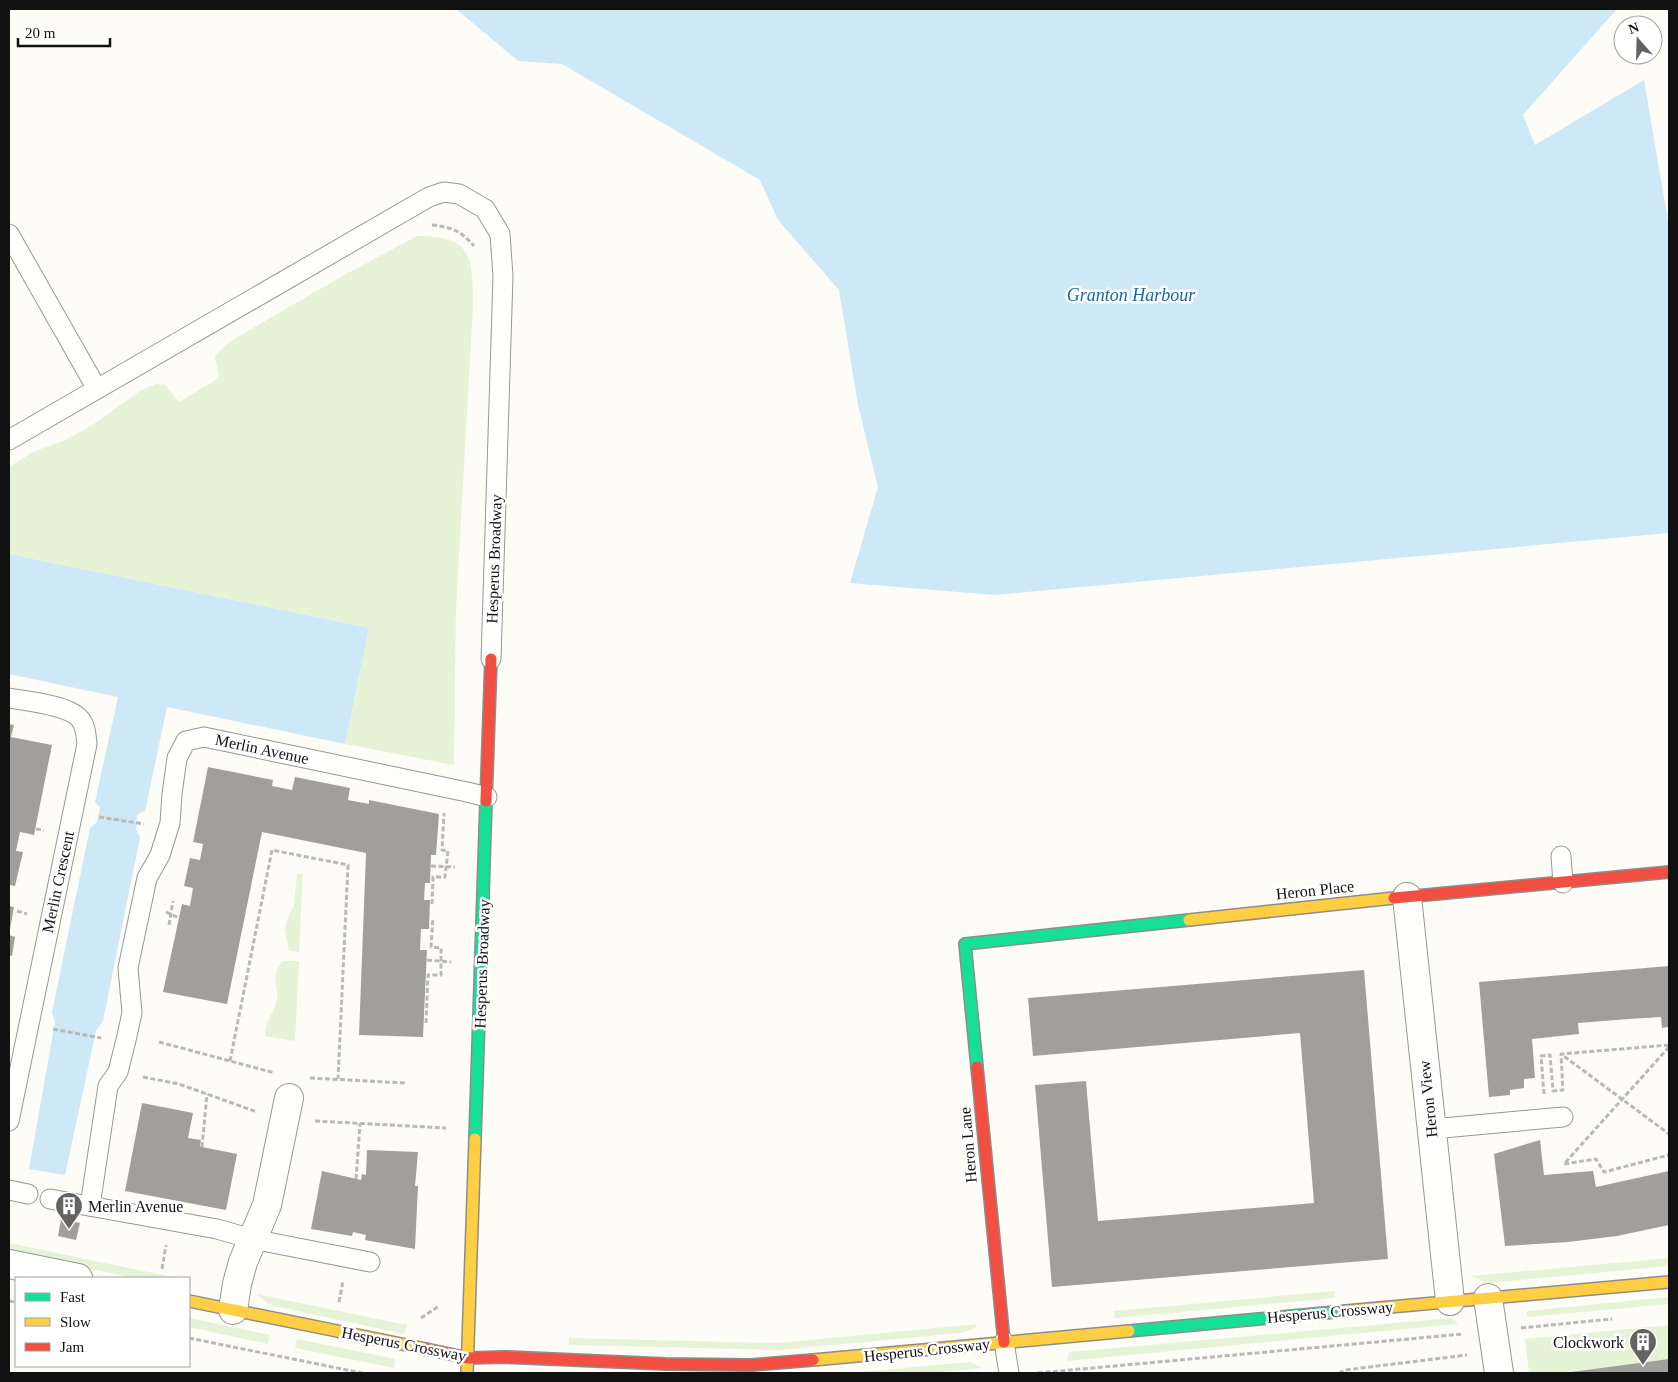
<svg xmlns="http://www.w3.org/2000/svg" width="1678" height="1382" font-family="Georgia,serif">
<style>
.green{fill:#e7f3d7}
.water{fill:#cde8f7}
.building{fill:#a19f9c}
.lines{fill:none;stroke-linecap:round;stroke-linejoin:round}
.lane-casing{stroke:#979795;stroke-width:21}
.street-casing{stroke:#979795;stroke-width:30}
.fast-casing{stroke:#8e8d8b;stroke-width:14}
.slow-casing{stroke:#8e8d8b;stroke-width:14}
.jam-casing{stroke:#8e8d8b;stroke-width:14}
.path{stroke:#b9b9b8;stroke-width:3;stroke-dasharray:5 2.5;stroke-linecap:butt}
.lane{stroke:#fffffe;stroke-width:19}
.street{stroke:#fffffe;stroke-width:28}
.fast{stroke:#16e098;stroke-width:11}
.slow{stroke:#ffcf43;stroke-width:11}
.jam{stroke:#f24e42;stroke-width:11}
.labels{text-anchor:middle;dominant-baseline:central;stroke-width:5;stroke-linejoin:round;paint-order:stroke}
.street-label{font-size:16px;fill:#111;stroke:#fff}
.poi-label{font-size:16px;fill:#111;stroke:#fff;text-anchor:start}
.water-label{font-size:18px;font-style:italic;fill:#1768a6;stroke:#fff}
</style>
<rect width="100%" height="100%" fill="#fdfcf7"/>
<!-- green -->
<g class="green">
<path d="M417 236C474 236 472 258 473 306L456 609 454 765 345 744 369 628 9 554V467L35 451 63 441 91 426 140 391 156 384 165 385 179 402 219 378 215 356 229 342 346 274Z"/>
<polygon points="303,873 299,952 289,951 285,930 286,922 294,905 297,874"/>
<path d="M283 961H299L295 1041 265 1036C265 1021 272 1016 276 1003 281 990 268 975 283 961Z"/>
<polygon points="9,1243 177,1278 135,1278 9,1252"/>
<polygon points="1669,1258 1669,1266 1489,1283 1471,1276"/>
<polygon points="1334,1291 1335,1298 1115,1318 1114,1311"/>
<polygon points="256,1294 407,1325 404,1334 270,1305"/>
<polygon points="1669,1297 1669,1304 1527,1317 1527,1311"/>
<polygon points="189,1318 270,1335 268,1344 189,1327"/>
<polygon points="1452,1318 1458,1324 1067,1361 1069,1352"/>
<polygon points="977,1324 975,1328 961,1333 780,1350 569,1345 569,1338 779,1343"/>
<polygon points="1669,1325 1669,1359 1562,1373 1529,1373 1525,1339"/>
<polygon points="297,1339 395,1359 394,1368 295,1348"/>
<polygon points="970,1362 983,1368 930,1373 851,1373"/>
</g>
<!-- water -->
<g class="water">
<polygon points="456,9 1617,9 1523,115 1535,145 1644,80 1669,227 1669,533 995,595 850,583 878,487 858,405 839,290 778,220 760,180 562,64 518,61"/>
<polygon points="9,554 369,628 345,744 167,707 145,811 137,815 136,829 140,837 103,1021 96,1031 65,1175 29,1169 55,1022 52,1012 90,828 97,822 100,807 95,802 118,697 9,674"/>
</g>
<!-- building -->
<g class="building">
<polygon points="9,724 14,725 11,737 52,745 34,835 20,832 16,851 23,852 15,886 9,885"/>
<polygon points="208,767 273,780 272,786 292,790 295,777 350,788 348,800 369,804 369,800 439,814 436,855 431,855 430,883 425,883 424,900 430,900 429,929 421,929 420,950 427,950 423,1037 359,1035 366,853 262,832 227,1004 163,992 182,904 190,906 193,888 184,886 190,858 200,860 203,844 193,842"/>
<polygon points="9,906 14,907 10,929 9,929"/>
<polygon points="9,935 15,937 12,956 9,955"/>
<polygon points="1669,966 1669,1027 1662,1028 1661,1017 1629,1019 1578,1023 1579,1034 1532,1039 1535,1078 1524,1079 1524,1088 1510,1090 1510,1095 1489,1097 1479,982"/>
<polygon points="1364,970 1388,1259 1052,1287 1035,1085 1086,1081 1098,1221 1314,1203 1300,1033 1033,1056 1028,998"/>
<polygon points="142,1103 193,1113 188,1138 201,1140 200,1146 202,1147 237,1154 226,1210 125,1191"/>
<polygon points="1540,1140 1544,1175 1593,1171 1596,1187 1669,1171 1669,1225 1617,1236 1568,1242 1505,1246 1494,1154"/>
<polygon points="367,1150 418,1152 415,1186 418,1186 415,1249 365,1240 366,1235 353,1232 352,1236 311,1229 322,1171 361,1180 362,1174 366,1175"/>
<polygon points="61,1219 80,1223 76,1240 58,1236"/>
<polygon points="1669,1359 1669,1373 1571,1373 1571,1372"/>
</g>
<g class="lines">
<defs>
<g id="lane">
<polyline points="9,234 97,389"/>
<polyline points="9,440 429,197 444,192 459,194 485,209 500,234 503,276 491,659"/>
<path d="M9 698C26 701 68 705 79 718 86 725 86 735 87 744L9 1121"/>
<polyline points="1561,856 1563,883"/>
<polyline points="1432,1129 1563,1117"/>
<polyline points="9,1190 28,1194"/>
<polyline points="50,1199 217,1229 252,1239 370,1262"/>
<polyline points="90,1206 108,1086 118,1072 126,1040 132,1013 128,968 147,878 160,855 170,823 172,794 177,758 186,741 204,737 467,792 487,797"/>
<polyline points="1004,1342 1009,1373"/>
</g>
<g id="street">
<polyline points="1407,897 1450,1301"/>
<polyline points="9,1264 78,1278"/>
<polyline points="1488,1298 1499,1373"/>
<polyline points="233,1310 237,1284 243,1262 267,1205 289,1098"/>
</g>
<g id="fast">
<polyline points="977,1067 965,944 1189,920"/>
<polyline points="475,1139 486,801"/>
<polyline points="1129,1331 1346,1311"/>
</g>
<g id="slow">
<polyline points="1189,920 1394,898"/>
<polyline points="189,1301 426,1349"/>
<polyline points="1346,1311 1669,1282"/>
<polyline points="813,1360 1129,1331"/>
<polyline points="467,1373 475,1139"/>
</g>
<g id="jam">
<polyline points="486,801 491,659"/>
<polyline points="1394,898 1669,872"/>
<polyline points="977,1067 1004,1342"/>
<polyline points="426,1349 468,1358 505,1357 666,1364 751,1365 813,1360"/>
</g>
</defs>
<!-- lane casing -->
<use href="#lane" class="lane-casing"/>
<!-- street casing -->
<use href="#street" class="street-casing"/>
<!-- fast casing -->
<use href="#fast" class="fast-casing"/>
<!-- slow casing -->
<use href="#slow" class="slow-casing"/>
<!-- jam casing -->
<use href="#jam" class="jam-casing"/>
<!-- path -->
<g class="path">
<path d="M432 225C452 227 461 231 474 246"/>
<polyline points="99,817 144,824"/>
<polyline points="36,829 44,830"/>
<polyline points="431,866 455,867"/>
<polyline points="432,904 433,877 445,877 448,851 442,850 444,813"/>
<polyline points="17,911 27,914"/>
<polyline points="166,912 179,918"/>
<polyline points="169,925 173,901"/>
<polyline points="427,960 451,962"/>
<polyline points="426,1023 428,975 441,975 441,948 431,947 433,918"/>
<polyline points="53,1029 101,1038"/>
<polyline points="159,1042 275,1073"/>
<polyline points="1669,1045 1561,1054 1669,1134"/>
<polyline points="1669,1047 1564,1164 1596,1159 1604,1172 1669,1155"/>
<polyline points="230,1061 272,850 348,865 338,1079"/>
<polyline points="143,1077 179,1084 257,1112"/>
<polyline points="310,1078 406,1083"/>
<polyline points="1544,1094 1541,1056 1550,1055 1553,1091 1563,1090 1561,1055"/>
<polyline points="315,1121 446,1128"/>
<polyline points="202,1147 207,1094"/>
<polyline points="356,1179 360,1123"/>
<polyline points="162,1269 166,1245"/>
<polyline points="9,1301 16,1302"/>
<polyline points="339,1302 343,1281"/>
<polyline points="421,1318 439,1306"/>
<polyline points="1521,1328 1612,1319"/>
<polyline points="189,1338 362,1373"/>
<polyline points="1038,1373 1463,1334"/>
<polyline points="1339,1373 1345,1370 1467,1355"/>
</g>
<!-- lane -->
<use href="#lane" class="lane"/>
<!-- street -->
<use href="#street" class="street"/>
<!-- fast -->
<use href="#fast" class="fast"/>
<!-- slow -->
<use href="#slow" class="slow"/>
<!-- jam -->
<use href="#jam" class="jam"/>
</g>
<!-- icons -->
<defs>
<symbol id="building-pin" viewBox="-11 -11 22 30"><path d="M0 17L-7.5 6A9.5 9.5 0 1 1 7.5 6Z" fill="#646362" stroke="#fff"/><path d="M-4-6H4V6H1V3H-1V6H-4ZM-2.5-4.3h1.7v1.8h-1.7ZM.8-4.3h1.7v1.8H.8ZM-2.5-1h1.7V.8h-1.7ZM.8-1h1.7V.8H.8Z" fill="#fff"/></symbol>
</defs>
<g fill-rule="evenodd">
<use href="#building-pin" x="53" y="1190" width="32" height="43"/>
<use href="#building-pin" x="1627" y="1326" width="32" height="43"/>
</g>
<g class="labels">
<!-- street labels -->
<g class="street-label">
<text transform="translate(494 559) rotate(-88)">Hesperus Broadway</text>
<text transform="translate(262 749) rotate(12)">Merlin Avenue</text>
<text transform="translate(58 882) rotate(-78)">Merlin Crescent</text>
<text transform="translate(1315 890) rotate(-6)">Heron Place</text>
<text transform="translate(482 964) rotate(-88)">Hesperus Broadway</text>
<text transform="translate(1428 1099) rotate(-96)">Heron View</text>
<text transform="translate(968 1145) rotate(-95)">Heron Lane</text>
<text transform="translate(1330 1312) rotate(-5)">Hesperus Crossway</text>
<text transform="translate(404 1344) rotate(11)">Hesperus Crossway</text>
<text transform="translate(927 1350) rotate(-6)">Hesperus Crossway</text>
</g>
<!-- poi labels -->
<g class="poi-label">
<text x="88" y="1206">Merlin Avenue</text>
<text x="1624" y="1342" text-anchor="end">Clockwork</text>
</g>
<!-- water labels -->
<g class="water-label">
<text x="1131" y="295">Granton Harbour</text>
</g>
</g>
<!-- border -->
<rect width="1678" height="1382" fill="none" stroke="#111111" stroke-width="20"/>
<!-- legend -->
<rect x="15" y="1277" width="175" height="90" fill="#ffffff" stroke="#a0a0a0"/>
<rect x="25" y="1293" width="25" height="8" fill="#16e098" stroke="#a0a0a0"/>
<text x="60" y="1302" font-size="15" fill="#111111">Fast</text>
<rect x="25" y="1318" width="25" height="8" fill="#ffcf43" stroke="#a0a0a0"/>
<text x="60" y="1327" font-size="15" fill="#111111">Slow</text>
<rect x="25" y="1343" width="25" height="8" fill="#f24e42" stroke="#a0a0a0"/>
<text x="60" y="1352" font-size="15" fill="#111111">Jam</text>
<!-- north arrow -->
<g transform="translate(1638 40) rotate(340)"><circle r="24" fill="#ffffff" stroke="#a0a0a0"/>
<path d="M0-4L9 19L0 12L-9 19Z" fill="#646362"/>
<text y="-8" font-size="14" font-weight="bold" text-anchor="middle" fill="#111111">N</text>
</g>
<!-- scale -->
<path d="M18 38v8h92v-8" fill="none" stroke="#111111" stroke-width="2.5"/>
<text x="25" y="38" font-size="15" fill="#111111" stroke="#ffffff" stroke-width="4" paint-order="stroke">20 m</text>
</svg>
